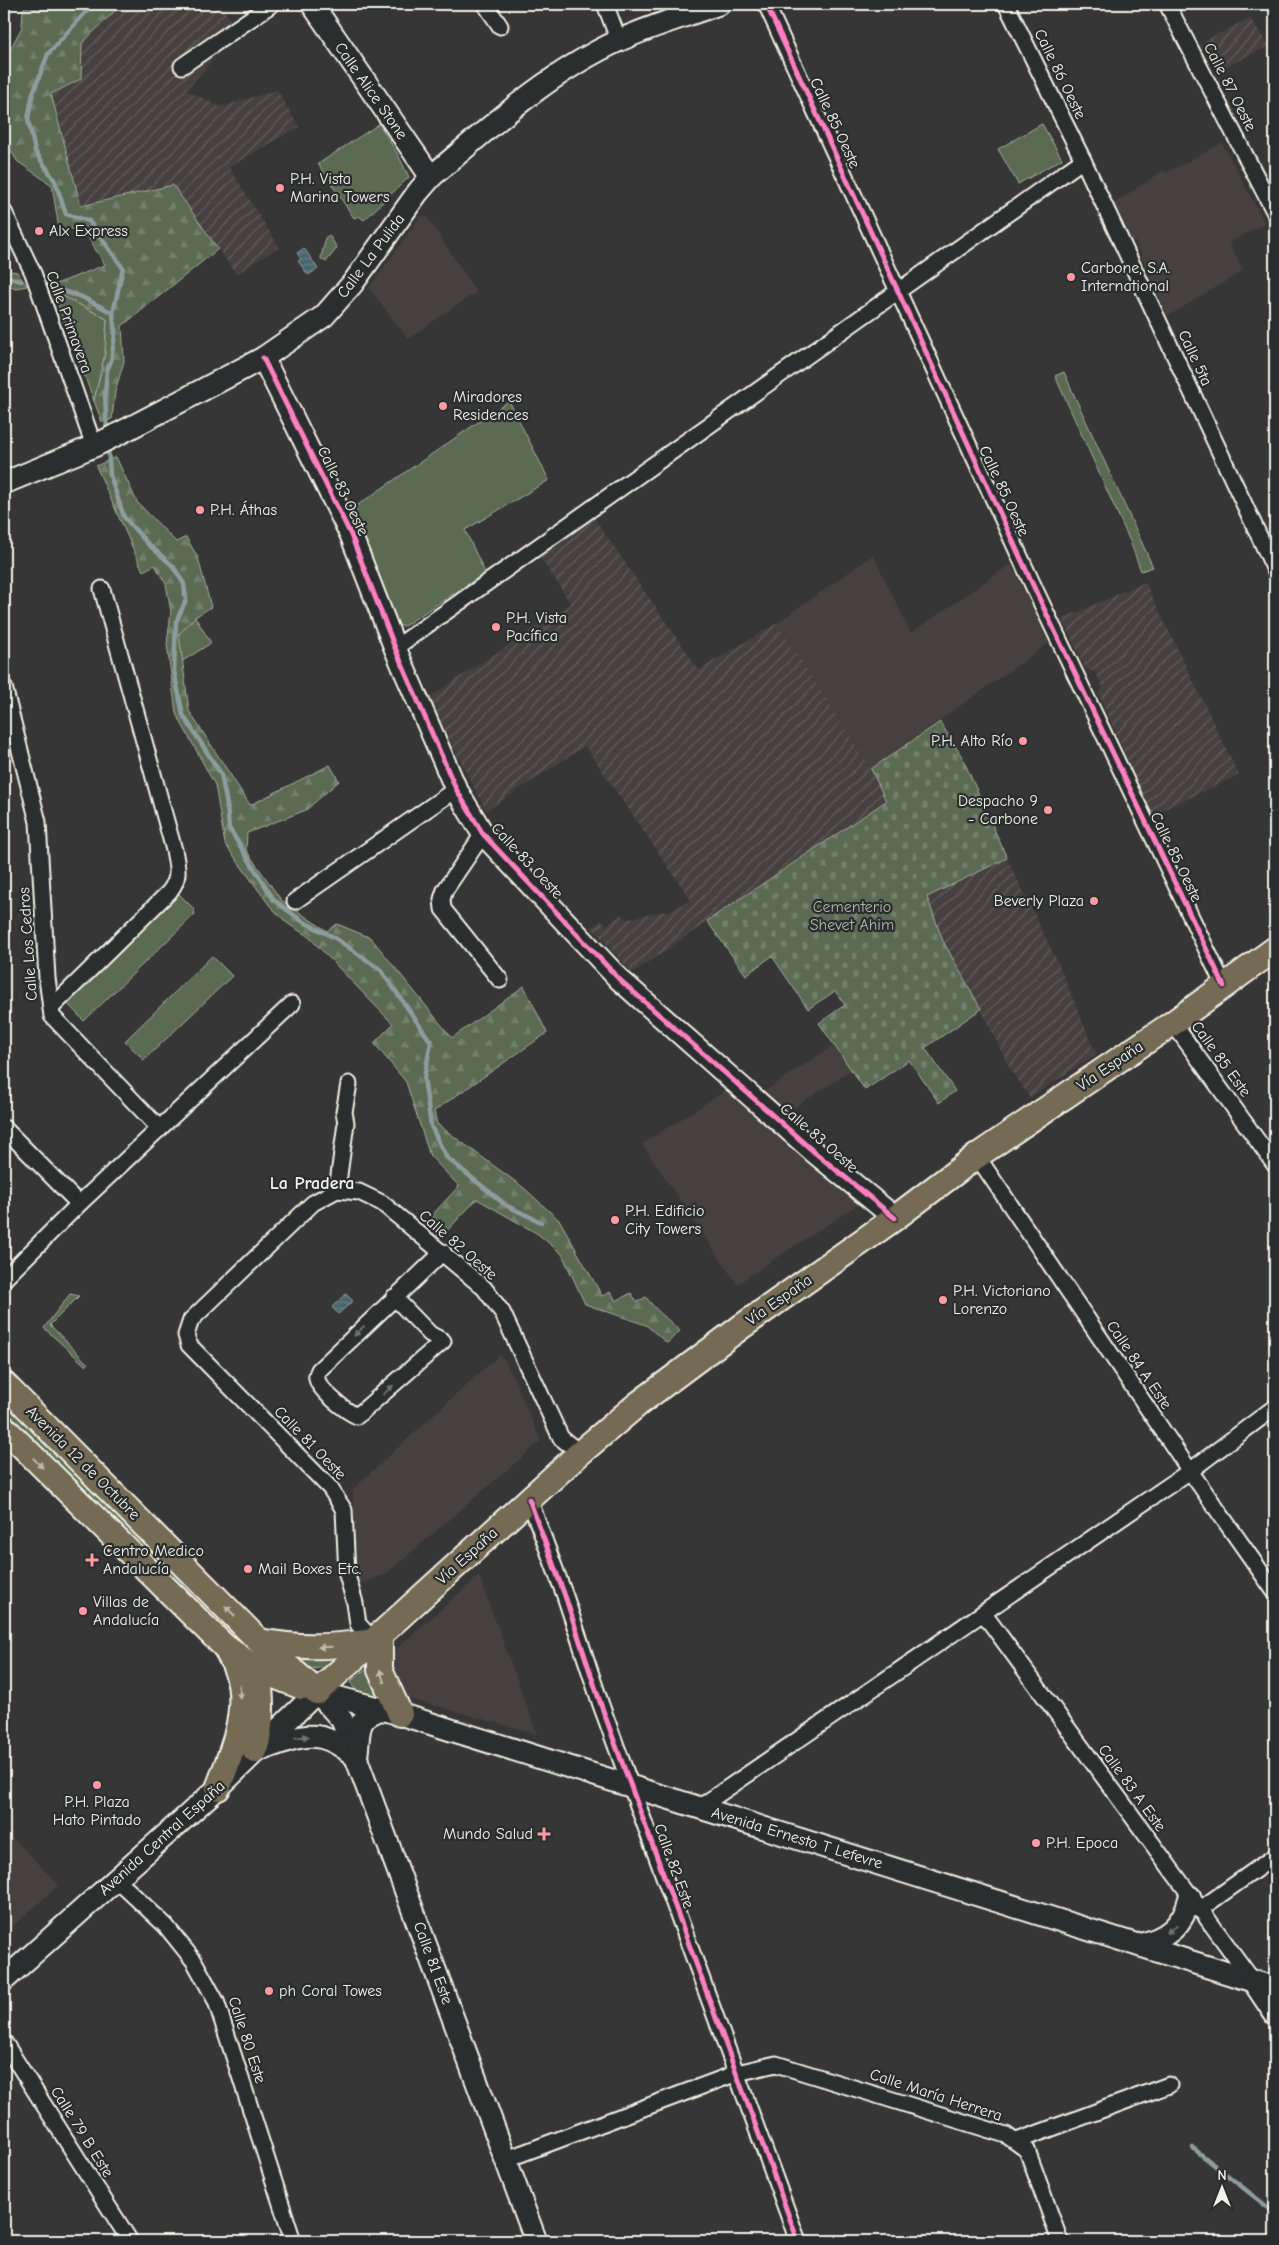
<svg xmlns="http://www.w3.org/2000/svg" width="1279" height="2245" font-family="'Comic Neue',sans-serif">
<style>
.built{fill:#47413f}
.industrial{fill:url(#industrial-furrows)}
.green{fill:#5a6a53;stroke:#a7ae9e}
.forest{fill:url(#forest-firs);stroke:#a7ae9e}
.cemetery{fill:url(#cemetery-stones);stroke:#a7ae9e}
.water{fill:url(#water-rules);stroke:#8d9d9e}
.lines{fill:none;stroke-linecap:round;stroke-linejoin:round}
.stream{stroke:#8d9d9e;stroke-width:4.5}
.street-casing{stroke:#f4f1e8;stroke-width:19}
.secondary-casing{stroke:#f4f1e8;stroke-width:25}
.primary-casing{stroke:#f4f1e8;stroke-width:28}
.street{stroke:#2a2d2e;stroke-width:15}
.secondary{stroke:#2a2d2e;stroke-width:21}
.primary{stroke:#746b52;stroke-width:24}
.cycleway-casing{stroke:#2a2d2e;stroke-width:8}
.cycleway{stroke:#ff80c0;stroke-width:5}
.oneway{fill:#71726f}
.oneway2{fill:#c1bbac}
.poi-dot{fill:#ff9aa2;stroke:#2a2d2e;stroke-width:2}
.labels{text-anchor:middle;dominant-baseline:central;stroke-width:4.5;stroke-linejoin:round;paint-order:stroke}
.street-label{font-size:16px;fill:#f4f1e8;stroke:#2a2d2e}
.poi-label{font-size:16px;fill:#f4f1e8;stroke:#2a2d2e;text-anchor:start}
.park-label{font-size:16px;fill:#afb4a5;stroke:#2a2d2e}
.neighbourhood-label{font-size:18px;font-weight:bold;fill:#f4f1e8;stroke:#2a2d2e}
</style>
<defs>
<pattern id="industrial-furrows" width="10" height="10" patternUnits="userSpaceOnUse" patternTransform="scale(1.25)"><rect width="10" height="10" fill="#47413f"/><path d="M-1 1l2-2M0 10L10 0M9 11l2-2" fill="none" stroke="#625d5b"/></pattern>
<pattern id="forest-firs" width="22" height="20" patternUnits="userSpaceOnUse" patternTransform="scale(1.25)"><rect width="22" height="20" fill="#5a6a53"/><path d="M5 1l3.5 6h-7zM16 11l3.5 6h-7z" fill="#72806c"/></pattern>
<pattern id="cemetery-stones" width="16" height="16" patternUnits="userSpaceOnUse" patternTransform="scale(1.25)"><rect width="16" height="16" fill="#5a6a53"/><path d="M2 7V4a2 2 0 0 1 4 0v3zM10 15v-3a2 2 0 0 1 4 0v3z" fill="#72806c"/></pattern>
<pattern id="water-rules" width="6" height="5" patternUnits="userSpaceOnUse" patternTransform="scale(1.25)"><rect width="6" height="5" fill="#48656c"/><path d="M0 2.5h6" fill="none" stroke="#637c81"/></pattern>
</defs>
<rect width="100%" height="100%" fill="#373636"/>
<filter id="ink" filterUnits="userSpaceOnUse"><feTurbulence type="fractalNoise" baseFrequency=".02" numOctaves="2"/><feDisplacementMap in="SourceGraphic" scale="10" xChannelSelector="R" yChannelSelector="G"/><feConvolveMatrix kernelMatrix="1 2 1 2 8 2 1 2 1" color-interpolation-filters="sRGB"/></filter>
<g filter="url(#ink)">
<!-- built -->
<g class="built">
<polygon points="1222,143 1265,223 1229,243 1243,271 1168,316 1135,241 1130,244 1112,205 1164,170 1166,173"/>
<polygon points="424,216 428,218 476,292 408,339 369,288 420,217"/>
<polygon points="873,555 911,633 1011,564 1049,643 871,769 777,623"/>
<polygon points="834,1045 851,1070 785,1114 762,1093"/>
<polygon points="730,1090 860,1203 737,1284 642,1144 725,1091"/>
<polygon points="499,1355 504,1359 516,1383 541,1441 386,1574 359,1584 355,1567 353,1489"/>
<polygon points="479,1576 537,1734 397,1695 385,1659"/>
<polygon points="4,1829 59,1885 12,1927 4,1918"/>
</g>
<!-- industrial -->
<g class="industrial">
<polygon points="122,4 220,4 230,19 233,37 186,90 220,107 277,90 299,127 229,167 279,247 236,274 173,185 81,206 51,94 81,79 82,43"/>
<polygon points="1250,18 1269,46 1219,70 1204,41"/>
<polygon points="594,518 699,670 777,623 871,769 886,801 632,973 592,928 601,920 607,925 621,914 626,919 671,910 691,900 585,746 486,811 428,698 571,604 540,557"/>
<polygon points="1145,582 1239,775 1152,815 1098,693 1103,687 1095,671 1086,670 1062,619"/>
<polygon points="1007,858 1058,963 1096,1054 1030,1098 1009,1067 981,1009 943,941 927,897"/>
</g>
<!-- green -->
<g class="green">
<polygon points="379,124 397,153 409,177 364,220 359,216 354,218 318,164"/>
<polygon points="1042,124 1062,159 1018,184 998,149"/>
<path d="M329 235 337 248 326 262 321 259C321 252 325 247 325 238Z"/>
<polygon points="4,270 17,272 27,286 16,288 4,284"/>
<polygon points="54,294 59,294 107,319 105,354 94,401"/>
<polygon points="1064,372 1074,395 1153,567 1141,571 1130,541 1055,376"/>
<polygon points="509,401 549,480 465,530 485,573 404,626 397,625 383,599 352,509"/>
<polygon points="195,617 211,643 181,662 179,633"/>
<polygon points="179,894 193,908 195,914 84,1021 66,1002"/>
<polygon points="212,956 232,976 144,1060 125,1041"/>
<polygon points="70,1294 79,1296 50,1325 88,1364 86,1366 44,1328"/>
<polygon points="4,1396 228,1622 237,1639 237,1642 219,1633 4,1416"/>
<polygon points="289,1652 334,1654 335,1657 323,1668 304,1669"/>
<path d="M375 1661 384 1699C372 1696 353 1695 351 1681Z"/>
</g>
<!-- forest -->
<g class="forest">
<polygon points="29,4 122,4 82,43 81,79 51,94 81,206 173,185 218,249 122,326 124,361 115,392 112,419 102,422 94,401 105,354 107,319 59,294 54,294 51,286 105,265 83,229 59,229 52,185 17,161 4,138 4,61 22,27 23,9"/>
<path d="M116 457 137 502 176 542 186 537 198 558 211 607 195 617 179 634 189 711 250 805 330 765 339 781 306 810 247 833 246 850 281 900 327 931 337 924 371 938 452 1038 524 986 547 1033 434 1111 437 1124 524 1188 560 1221 602 1296 611 1292 616 1301 631 1293 637 1302 646 1297C654 1309 669 1320 680 1331L667 1343 646 1325 585 1304 562 1254 538 1234 477 1199 440 1238 424 1224 459 1186 430 1156 406 1082 374 1043 393 1024 309 937 287 923 270 906 225 844 215 785 176 713 167 644 171 612 166 584 155 565 143 571 96 466Z"/>
</g>
<!-- cemetery -->
<polygon class="cemetery" points="940,722 962,757 1007,858 927,897 943,941 981,1009 925,1048 955,1091 939,1103 909,1060 865,1090 819,1023 845,1005 835,991 808,1009 772,956 746,975 707,921 886,801 871,769"/>
<!-- water -->
<g class="water">
<polygon points="304,248 318,269 308,275 298,261 301,259 297,253"/>
<polygon points="346,1294 353,1301 338,1314 332,1307"/>
</g>
<g class="lines">
<!-- stream -->
<g class="stream">
<polyline points="93,4 48,54 33,93 28,119 35,151 55,181 66,214 89,221 123,268 113,313 115,335 111,361 107,370 105,394 107,433"/>
<polyline points="4,276 21,281"/>
<polyline points="56,289 82,297 113,313"/>
<polyline points="108,445 110,475 124,517 148,544 173,566 184,584 186,600 176,622 174,671 183,715 221,774 227,805 229,828 274,900 302,921 335,938 381,970 431,1042 424,1078 431,1126 446,1157 507,1206 541,1222"/>
<polyline points="1193,2148 1275,2213"/>
</g>
<defs>
<g id="street">
<polyline points="485,4 500,26"/>
<polyline points="605,4 619,41"/>
<polyline points="766,4 1038,596 1224,986"/>
<polyline points="1006,4 1083,160 1275,570"/>
<polyline points="1167,4 1275,213"/>
<polyline points="182,66 272,4"/>
<polyline points="4,212 33,273 94,446"/>
<polyline points="395,648 1083,160"/>
<polyline points="4,687 38,822 47,978 52,1016 160,1129"/>
<polyline points="483,834 445,890 442,899 443,909 500,980"/>
<polyline points="295,901 456,789"/>
<path d="M51 1008 169 892C181 877 177 867 174 850L102 589"/>
<polyline points="1173,1023 1275,1165"/>
<polyline points="4,1128 79,1204"/>
<polyline points="977,1156 1190,1471 1275,1592"/>
<polyline points="337,1190 313,1203 191,1320 186,1335 189,1345 330,1488 344,1510 347,1575 355,1603 358,1624 374,1641"/>
<polyline points="337,1190 359,1192 382,1203 484,1288 502,1312 561,1438 580,1453"/>
<polyline points="337,1190 346,1123 344,1112 349,1084"/>
<polyline points="4,1279 79,1204 292,1004"/>
<path d="M394 1297 430 1334 443 1341 357 1416C347 1412 317 1389 317 1378 316 1375 318 1372 319 1370L443 1252"/>
<polyline points="529,1499 565,1596 601,1705 798,2241"/>
<polyline points="984,1614 1253,1981"/>
<polyline points="700,1807 1190,1471 1275,1407"/>
<polyline points="116,1879 166,1926 194,1961 216,2001 293,2241"/>
<polyline points="1199,1910 1275,1856"/>
<polyline points="4,2042 130,2241"/>
<polyline points="1017,2141 1169,2085"/>
<polyline points="507,2159 737,2073 776,2064 1006,2135 1027,2150 1060,2241"/>
</g>
<g id="secondary">
<polyline points="312,4 431,177"/>
<polyline points="263,358 351,535 395,648 456,789 483,834 620,980 813,1151 895,1218"/>
<path d="M4 483 94 446 124 431 263 358 324 316 353 283 418 192 431 177C489 128 548 73 618 41 650 26 686 16 719 4"/>
<polyline points="317,1692 400,1714 1275,1988"/>
<polyline points="317,1692 342,1720 536,2241"/>
<path d="M263 1749C304 1734 321 1727 357 1758"/>
<path d="M357 1753C360 1730 355 1717 383 1709"/>
<path d="M1138 1945C1167 1939 1183 1926 1190 1897"/>
<polyline points="4,1980 218,1788 317,1692"/>
<polyline points="1253,1981 1275,2014"/>
</g>
<g id="primary">
<polyline points="4,1384 259,1641 317,1692"/>
<polyline points="4,1428 225,1647 257,1669 302,1687"/>
<polyline points="380,1634 380,1670 400,1714"/>
<path d="M259 1641C303 1649 330 1647 374 1641"/>
<polyline points="317,1692 580,1453 638,1404 741,1327 895,1218 977,1156 1173,1023 1275,949"/>
<path d="M255 1751C263 1723 263 1698 257 1669"/>
<path d="M218 1788C231 1754 249 1712 238 1675 235 1665 230 1656 225 1647"/>
</g>
</defs>
<!-- street casing -->
<use href="#street" class="street-casing"/>
<!-- secondary casing -->
<use href="#secondary" class="secondary-casing"/>
<!-- primary casing -->
<use href="#primary" class="primary-casing"/>
<!-- street -->
<use href="#street" class="street"/>
<!-- secondary -->
<use href="#secondary" class="secondary"/>
<!-- primary -->
<use href="#primary" class="primary"/>
<defs>
<g id="cycleway">
<polyline points="766,4 1038,596 1224,986"/>
<polyline points="263,358 351,535 395,648 456,789 483,834 620,980 813,1151 895,1218"/>
<polyline points="529,1499 565,1596 601,1705 798,2241"/>
</g>
</defs>
<!-- cycleway casing -->
<use href="#cycleway" class="cycleway-casing"/>
<!-- cycleway -->
<use href="#cycleway" class="cycleway"/>
</g>
<!-- one-way arrows -->
<defs><path id="oneway-solid" d="M-6-.8H1V-3.2L6.5 0L1 3.2V.8H-6Z" transform="scale(1.25)"/></defs>
<g class="oneway">
<use href="#oneway-solid" transform="translate(359 1331) rotate(136)"/>
<use href="#oneway-solid" transform="translate(388 1390) rotate(-42)"/>
<use href="#oneway-solid" transform="translate(302 1737) rotate(-6)"/>
<use href="#oneway-solid" transform="translate(1172 1929) rotate(141)"/>
</g>
<g class="oneway2">
<use href="#oneway-solid" transform="translate(38 1463) rotate(46)"/>
<use href="#oneway-solid" transform="translate(230 1611) rotate(-135)"/>
<use href="#oneway-solid" transform="translate(325 1647) rotate(178)"/>
<use href="#oneway-solid" transform="translate(382 1676) rotate(-108)"/>
<use href="#oneway-solid" transform="translate(240 1692) rotate(88)"/>
</g>
</g>
<!-- markers -->
<g class="poi-dot">
<circle cx="280" cy="188" r="5"/>
<circle cx="39" cy="231" r="5"/>
<circle cx="1071" cy="277" r="5"/>
<circle cx="443" cy="406" r="5"/>
<circle cx="200" cy="510" r="5"/>
<circle cx="496" cy="627" r="5"/>
<circle cx="1023" cy="741" r="5"/>
<circle cx="1048" cy="810" r="5"/>
<circle cx="1094" cy="901" r="5"/>
<circle cx="615" cy="1220" r="5"/>
<circle cx="943" cy="1300" r="5"/>
<path d="M89.5 1552.5h5v5h5v5h-5v5h-5v-5h-5v-5h5z"/>
<circle cx="248" cy="1569" r="5"/>
<circle cx="83" cy="1611" r="5"/>
<circle cx="97" cy="1785" r="5"/>
<path d="M541.5 1826.5h5v5h5v5h-5v5h-5v-5h-5v-5h5z"/>
<circle cx="1036" cy="1843" r="5"/>
<circle cx="269" cy="1991" r="5"/>
</g>
<g class="labels">
<!-- street labels -->
<g class="street-label">
<text transform="translate(1060 74) rotate(64)">Calle 86 Oeste</text>
<text transform="translate(1230 87) rotate(63)">Calle 87 Oeste</text>
<text transform="translate(371 91) rotate(55)">Calle Alice Stone</text>
<text transform="translate(835 123) rotate(65)">Calle 85 Oeste</text>
<text transform="translate(371 256) rotate(-53)">Calle La Pulida</text>
<text transform="translate(69 322) rotate(70)">Calle Primavera</text>
<text transform="translate(1195 358) rotate(65)">Calle 5ta</text>
<text transform="translate(343 491) rotate(64)">Calle 83 Oeste</text>
<text transform="translate(1004 491) rotate(65)">Calle 85 Oeste</text>
<text transform="translate(1176 857) rotate(64)">Calle 85 Oeste</text>
<text transform="translate(527 861) rotate(47)">Calle 83 Oeste</text>
<text transform="translate(28 944) rotate(-94)">Calle Los Cedros</text>
<text transform="translate(1221 1059) rotate(54)">Calle 85 Este</text>
<text transform="translate(1110 1066) rotate(-34)">Vía España</text>
<text transform="translate(819 1138) rotate(41)">Calle 83 Oeste</text>
<text transform="translate(458 1245) rotate(41)">Calle 82 Oeste</text>
<text transform="translate(779 1300) rotate(-35)">Vía España</text>
<text transform="translate(1139 1365) rotate(56)">Calle 84 A Este</text>
<text transform="translate(310 1443) rotate(46)">Calle 81 Oeste</text>
<text transform="translate(83 1463) rotate(45)">Avenida 12 de Octubre</text>
<text transform="translate(467 1556) rotate(-42)">Vía España</text>
<text transform="translate(1132 1788) rotate(54)">Calle 83 A Este</text>
<text transform="translate(162 1838) rotate(-42)">Avenida Central España</text>
<text transform="translate(797 1838) rotate(17)">Avenida Ernesto T Lefevre</text>
<text transform="translate(674 1866) rotate(70)">Calle 82 Este</text>
<text transform="translate(433 1963) rotate(70)">Calle 81 Este</text>
<text transform="translate(247 2040) rotate(72)">Calle 80 Este</text>
<text transform="translate(936 2095) rotate(18)">Calle María Herrera</text>
<text transform="translate(82 2132) rotate(58)">Calle 79 B Este</text>
</g>
<!-- poi labels -->
<g class="poi-label">
<text x="290" y="179">P.H. Vista<tspan x="290" dy="18">Marina Towers</tspan></text>
<text x="49" y="231">Alx Express</text>
<text x="1081" y="268">Carbone, S.A.<tspan x="1081" dy="18">International</tspan></text>
<text x="453" y="397">Miradores<tspan x="453" dy="18">Residences</tspan></text>
<text x="210" y="510">P.H. Áthas</text>
<text x="506" y="618">P.H. Vista<tspan x="506" dy="18">Pacífica</tspan></text>
<text x="1013" y="741" text-anchor="end">P.H. Alto Río</text>
<text x="1038" y="801" text-anchor="end">Despacho 9<tspan x="1038" dy="18">- Carbone</tspan></text>
<text x="1084" y="901" text-anchor="end">Beverly Plaza</text>
<text x="625" y="1211">P.H. Edificio<tspan x="625" dy="18">City Towers</tspan></text>
<text x="953" y="1291">P.H. Victoriano<tspan x="953" dy="18">Lorenzo</tspan></text>
<text x="103" y="1551">Centro Medico<tspan x="103" dy="18">Andalucía</tspan></text>
<text x="258" y="1569">Mail Boxes Etc.</text>
<text x="93" y="1602">Villas de<tspan x="93" dy="18">Andalucía</tspan></text>
<text x="97" y="1802" text-anchor="middle">P.H. Plaza<tspan x="97" dy="18">Hato Pintado</tspan></text>
<text x="533" y="1834" text-anchor="end">Mundo Salud</text>
<text x="1046" y="1843">P.H. Epoca</text>
<text x="279" y="1991">ph Coral Towes</text>
</g>
<!-- park labels -->
<g class="park-label">
<text x="852" y="907">Cementerio<tspan x="852" dy="18">Shevet Ahim</tspan></text>
</g>
<!-- neighbourhood labels -->
<g class="neighbourhood-label">
<text x="312" y="1183">La Pradera</text>
</g>
</g>
<!-- margin -->
<rect width="1279" height="2245" fill="none" stroke="#2a2d2e" stroke-width="20"/>
<rect x="10" y="10" width="1259" height="2225" fill="none" stroke="#f4f1e8" stroke-width="2" filter="url(#ink)"/>
<!-- north arrow -->
<g transform="translate(1222 2188)" stroke="#2a2d2e" stroke-width="4" paint-order="stroke">
<path d="M0-4L9 19L0 12L-9 19Z" fill="#f4f1e8"/>
<text y="-8" font-size="14" font-weight="bold" text-anchor="middle" fill="#f4f1e8">N</text>
</g>
</svg>
